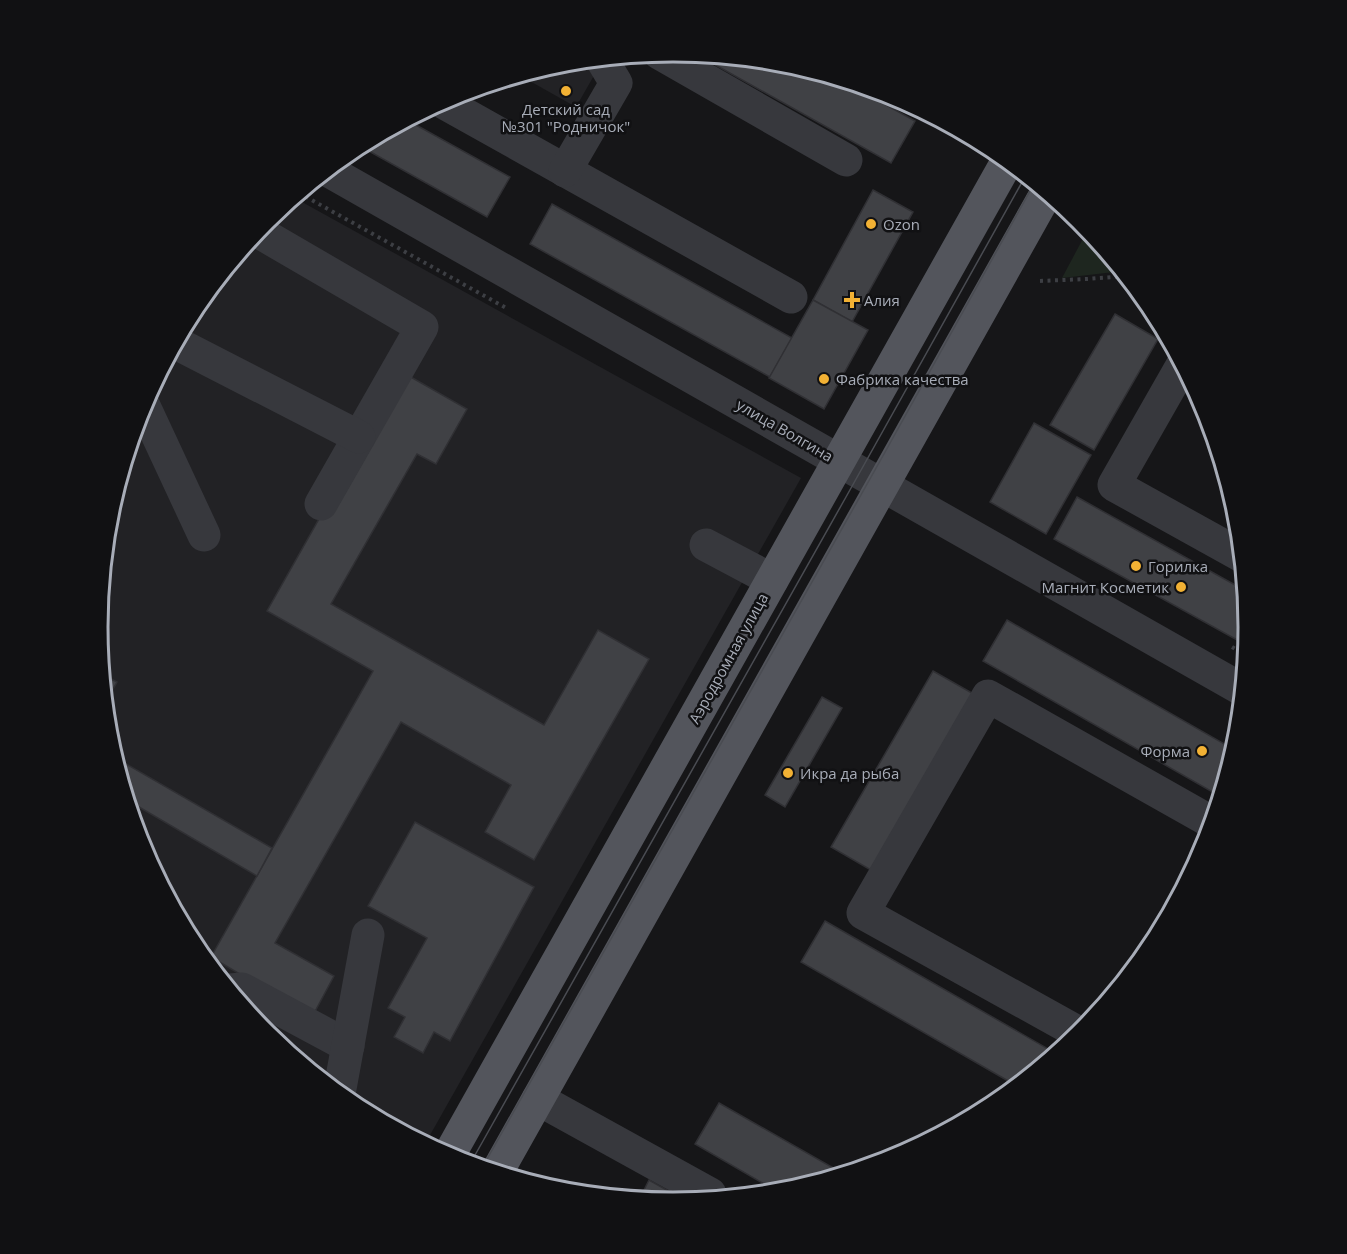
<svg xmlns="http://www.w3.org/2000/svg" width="1347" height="1254" font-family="'Open Sans',sans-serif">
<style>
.built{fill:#222225}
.green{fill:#1e261f}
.building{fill:#404145;stroke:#303034;stroke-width:1.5}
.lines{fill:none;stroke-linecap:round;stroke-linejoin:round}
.path{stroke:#3d3f44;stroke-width:4;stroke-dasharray:3 4.5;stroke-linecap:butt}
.minor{stroke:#37383d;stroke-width:33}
.major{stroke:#53555c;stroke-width:33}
.tram{stroke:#4a4c52;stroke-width:1.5}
.poi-dot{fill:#f2b134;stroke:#111113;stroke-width:2}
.labels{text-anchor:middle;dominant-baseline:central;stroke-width:5;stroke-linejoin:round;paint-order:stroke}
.poi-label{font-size:15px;fill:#a8adb8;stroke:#111113;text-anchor:start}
.street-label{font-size:15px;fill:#a8adb8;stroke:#111113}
.rim{fill:none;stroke:#a8adb8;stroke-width:3}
</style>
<rect width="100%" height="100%" fill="#161618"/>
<!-- built -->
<g class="built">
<polygon points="604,58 576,107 519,75 561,62"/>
<polygon points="293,197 801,478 425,1144 353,1106 266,1034 194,947 141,847 109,739 98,627 109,514 141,406 195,307 266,219"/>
</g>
<!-- green -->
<polygon class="green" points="1089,230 1123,271 1062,278 1086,233"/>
<!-- building -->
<g class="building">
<polygon points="694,53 786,62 836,77 915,121 891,163"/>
<polygon points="407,120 510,177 487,217 358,145"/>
<polygon points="873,190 913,212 852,322 813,300"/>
<polygon points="552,204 792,338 770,377 530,244"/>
<polygon points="813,300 868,330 824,409 769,378"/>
<polygon points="1115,314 1158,339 1094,450 1050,425"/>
<polygon points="402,372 467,409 436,464 417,454 331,604 544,725 598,630 649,659 534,860 485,832 511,785 401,722 275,943 334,976 312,1017 211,957 373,671 267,611"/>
<polygon points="1034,423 1091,455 1046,534 990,502"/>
<polygon points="1077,497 1246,591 1249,627 1248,646 1054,539"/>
<polygon points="1007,620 1235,750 1229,771 1216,794 983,661"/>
<polygon points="933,671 979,697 876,873 831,847"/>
<polygon points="102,674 117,682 105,703"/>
<polygon points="822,697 842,708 785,807 765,795"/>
<polygon points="114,757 272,848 257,876 127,800"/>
<polygon points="415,822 534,887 450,1041 434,1032 423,1053 394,1037 405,1017 388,1008 427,938 368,906"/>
<polygon points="1201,844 1206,848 1181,894 1174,890"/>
<polygon points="825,921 1057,1054 1017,1086 801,962"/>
<polygon points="719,1103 844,1174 780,1193 695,1144"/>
<polygon points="649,1180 688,1202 673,1203 639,1200"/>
</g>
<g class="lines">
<!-- path -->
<g class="path">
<polyline points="299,193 508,309"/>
<polyline points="1040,281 1087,279 1127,276"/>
<polyline points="1232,647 1247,656"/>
</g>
<!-- minor -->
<g class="minor">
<polyline points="659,53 846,160"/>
<polyline points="441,101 791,297"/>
<polyline points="327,170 1243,690"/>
<polyline points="565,171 616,83 601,58"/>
<polyline points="257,231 422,327 321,504"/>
<polyline points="176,343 359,437"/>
<polyline points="1183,364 1114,485 1242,556"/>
<polyline points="143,404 204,535"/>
<polyline points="706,545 772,580"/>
<polyline points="230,990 242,989 348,1046"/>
<polyline points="1081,1034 863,913 988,696 1213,823"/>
<polyline points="339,1094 368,935"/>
<polyline points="538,1099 710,1194 707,1200"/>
</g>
<!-- major -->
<g class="major">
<polyline points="448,1157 1008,160"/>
<polyline points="497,1172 1047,192"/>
</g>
<!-- tram -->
<g class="tram">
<polyline points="470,1164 846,497 1026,175"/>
<polyline points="482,1168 884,454 1035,182"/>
</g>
</g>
<!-- markers -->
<g class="poi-dot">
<circle cx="566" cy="91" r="6"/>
<circle cx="871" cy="224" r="6"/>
<path d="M849 291h6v6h6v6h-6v6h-6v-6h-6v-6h6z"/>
<circle cx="824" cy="379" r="6"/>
<circle cx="1136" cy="566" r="6"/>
<circle cx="1181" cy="587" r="6"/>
<circle cx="1202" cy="751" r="6"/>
<circle cx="788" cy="773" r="6"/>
</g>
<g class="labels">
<!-- poi labels -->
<g class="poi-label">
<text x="566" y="109" text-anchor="middle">Детский сад<tspan x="566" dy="17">№301 "Родничок"</tspan></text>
<text x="883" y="224">Ozon</text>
<text x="864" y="300">Алия</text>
<text x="836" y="379">Фабрика качества</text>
<text x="1148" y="566">Горилка</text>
<text x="1169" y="587" text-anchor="end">Магнит Косметик</text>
<text x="1190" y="751" text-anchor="end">Форма</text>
<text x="800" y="773">Икра да рыба</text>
</g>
<!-- street labels -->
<g class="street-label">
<text transform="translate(785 430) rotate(30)">улица Волгина</text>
<text transform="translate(728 658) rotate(-61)">Аэродромная улица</text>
</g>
</g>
<!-- crop -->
<path d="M0 0H1347V1254H0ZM108 627a565 565 0 1 1 1130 0a565 565 0 1 1-1130 0Z" fill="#111113" fill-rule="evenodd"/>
<path class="rim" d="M108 627a565 565 0 1 1 1130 0a565 565 0 1 1-1130 0Z"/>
</svg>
